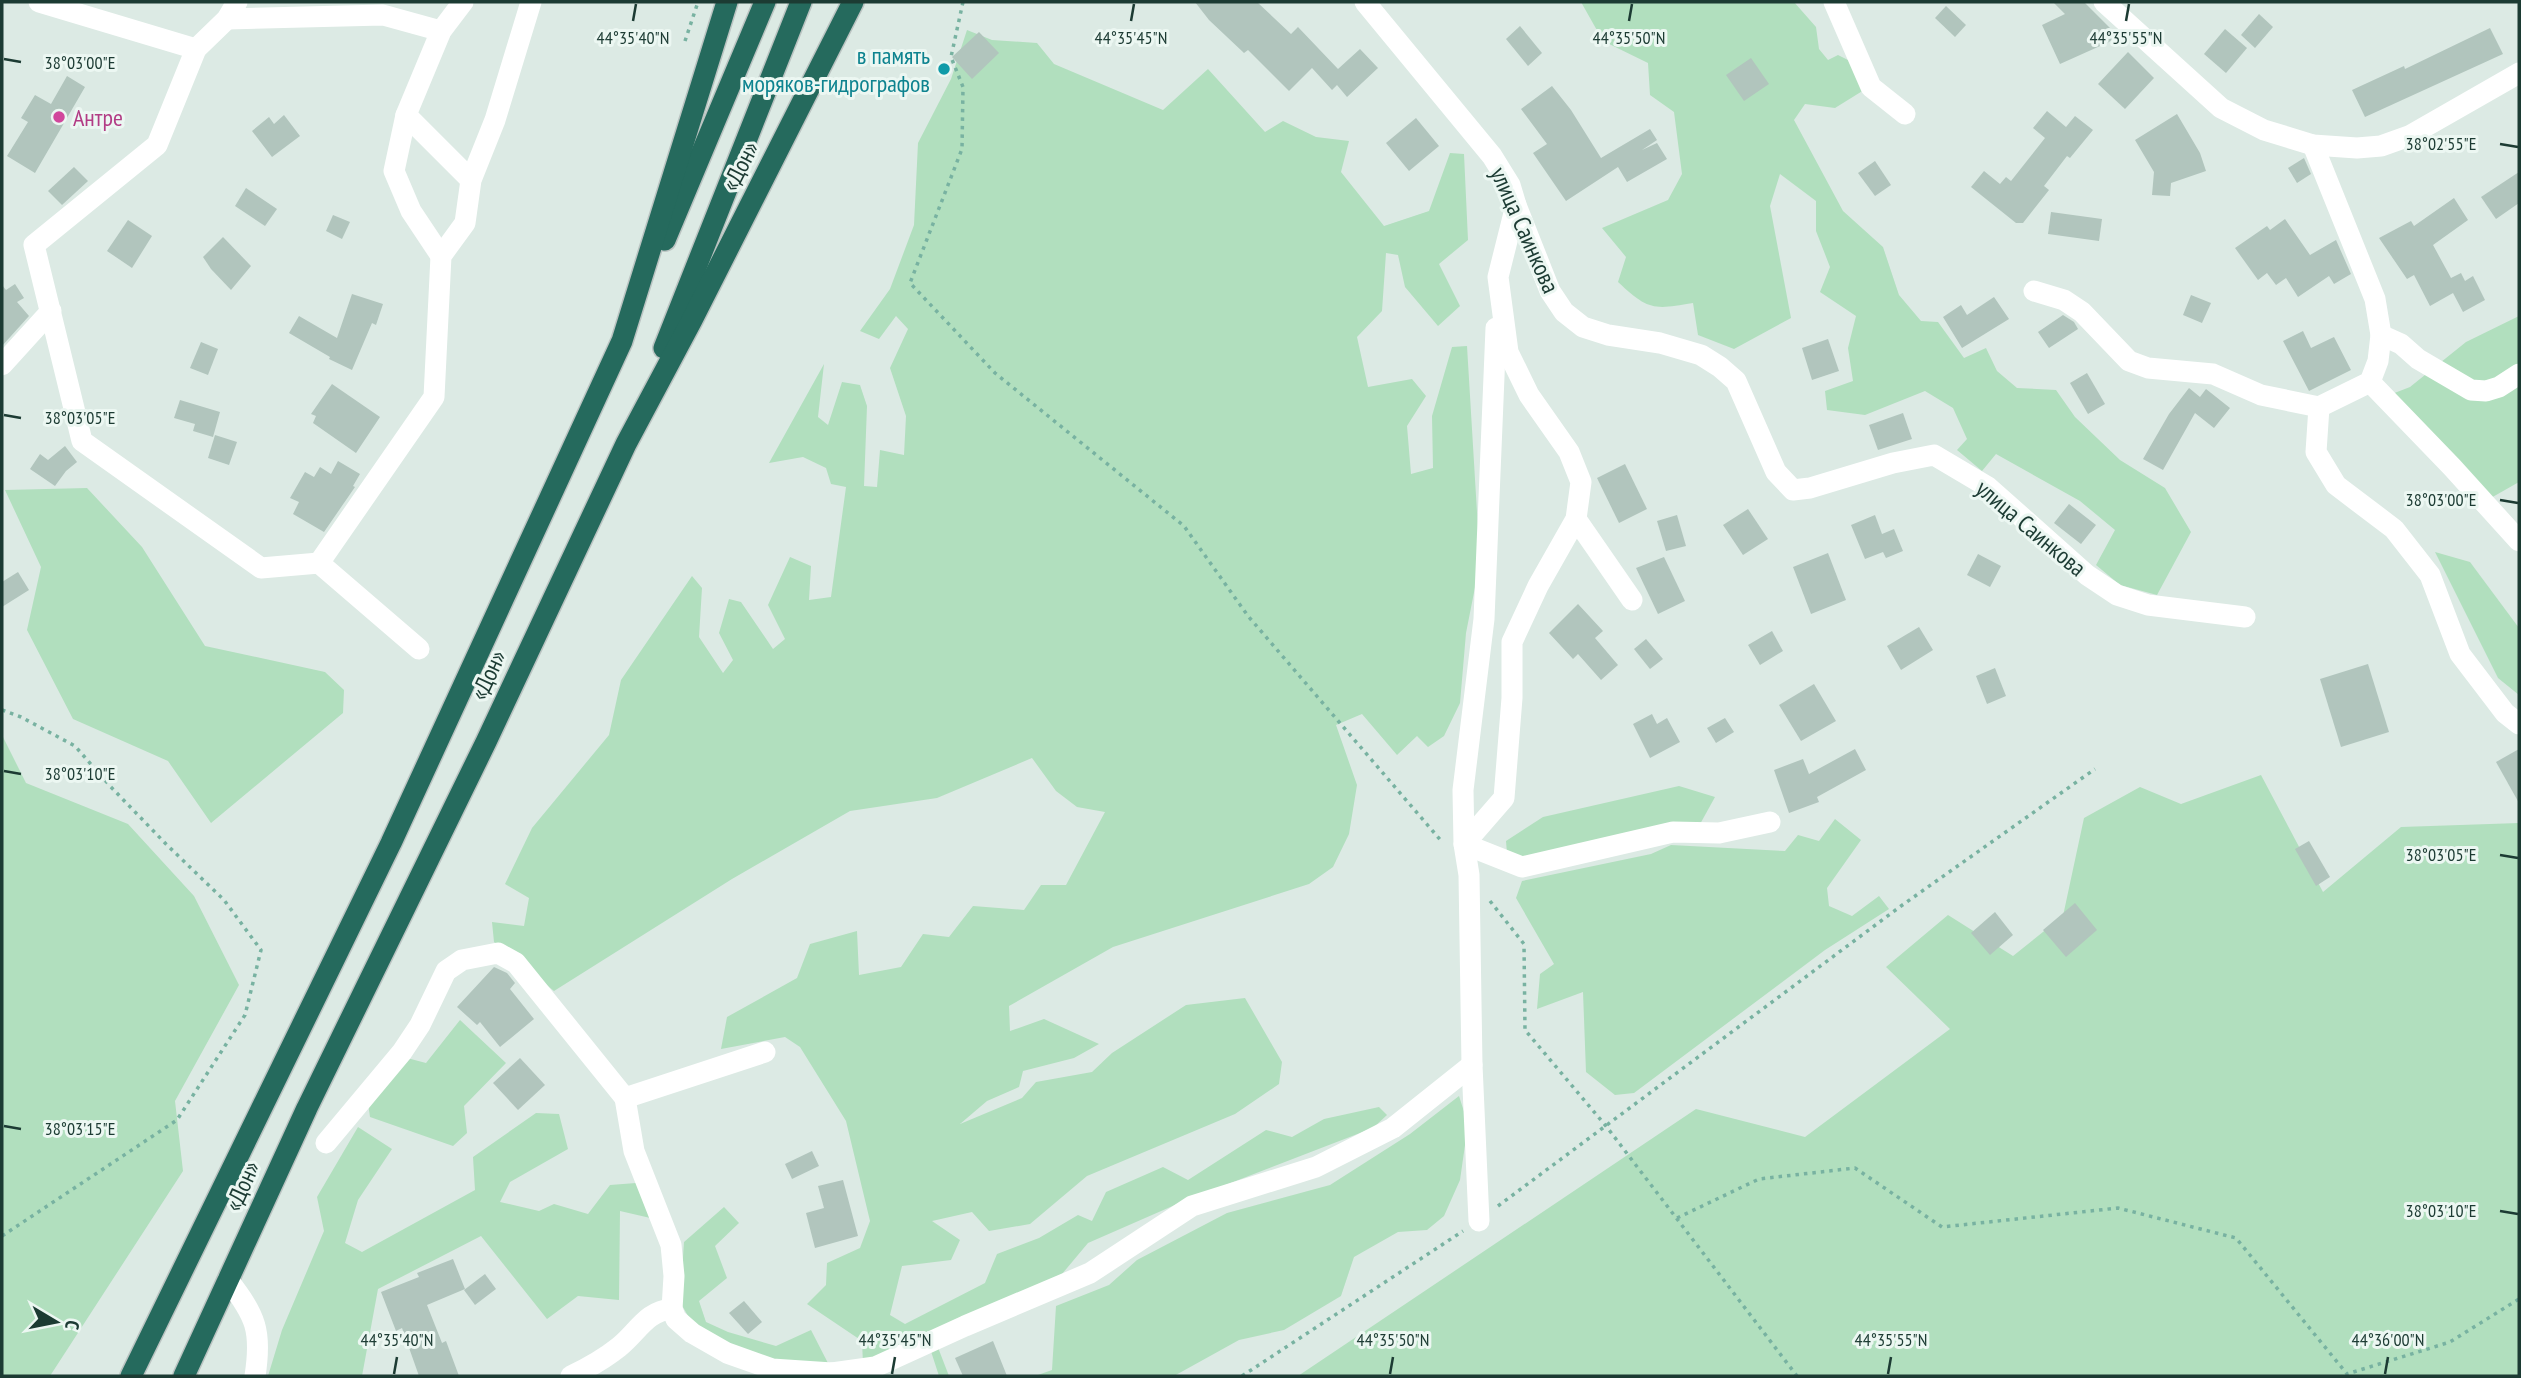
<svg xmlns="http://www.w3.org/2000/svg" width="2521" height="1378" font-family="'PT Sans Narrow',sans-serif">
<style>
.green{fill:#b1dfbe}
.building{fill:#b1c5bd}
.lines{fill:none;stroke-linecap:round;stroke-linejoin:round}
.highway-casing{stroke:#bbc4c2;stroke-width:24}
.path{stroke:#78b2a1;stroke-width:3.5;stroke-dasharray:3.5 5;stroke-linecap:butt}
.minor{stroke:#fff;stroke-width:21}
.highway{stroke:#256a5d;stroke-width:21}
.ticks{fill:none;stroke:#1c3b33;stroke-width:2.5}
.culture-dot{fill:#0f9aa8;stroke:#ecf7f2;stroke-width:2.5}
.hotel-dot{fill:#d1479c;stroke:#ecf7f2;stroke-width:2.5}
.labels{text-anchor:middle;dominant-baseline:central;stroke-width:6;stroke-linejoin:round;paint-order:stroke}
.culture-label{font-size:24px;fill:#0d838f;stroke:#ecf7f2;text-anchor:end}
.hotel-label{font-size:24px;fill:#b23c85;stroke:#ecf7f2;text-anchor:start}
.street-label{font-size:24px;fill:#1c3b33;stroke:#ecf7f2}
.ticks-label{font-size:18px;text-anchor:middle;fill:#1c3b33;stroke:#ecf7f2;stroke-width:6;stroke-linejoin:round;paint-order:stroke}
</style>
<rect width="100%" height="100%" fill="#dceae4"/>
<!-- green -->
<g class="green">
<path d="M1581 2H1794L1816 27 1819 49 1828 60 1838 55 1856 64 1864 90 1835 108 1805 104 1794 120 1843 211 1883 247 1899 295 1921 321 1938 322 1964 358 1986 348 1997 371 2017 388 2056 390 2075 417 2120 460 2165 488 2191 532 2157 595 2120 585 2096 565 2115 530 2080 501 1996 454 1982 471 1957 450 1967 439 1953 408 1925 391 1865 415 1827 410 1825 391 1853 381 1848 348 1856 316 1820 292 1830 267 1816 231V201L1780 174 1770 206 1791 318 1734 349 1698 335 1693 303C1653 310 1648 310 1618 282L1626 257 1602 228 1668 200 1682 174 1674 112 1650 95 1648 63 1603 41Z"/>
<polygon points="967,30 992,40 1037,43 1054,64 1163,110 1208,69 1265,132 1283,121 1316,137 1349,141 1341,172 1384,226 1429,211 1450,153 1464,154 1468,240 1439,264 1460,306 1438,326 1405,287 1398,255 1386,253 1382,311 1357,337 1368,387 1412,379 1426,396 1407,426 1411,474 1433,468 1432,416 1452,347 1467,346 1480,562 1466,633 1460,703 1444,736 1428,747 1417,736 1397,755 1362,714 1336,725 1357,785 1349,834 1333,867 1309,884 1113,947 1009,1006 1010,1031 1044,1019 1099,1044 1074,1058 1023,1071 1019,1087 987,1101 960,1124 1022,1098 1036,1082 1092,1072 1112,1053 1186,1005 1245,998 1282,1062 1279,1084 1235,1114 1087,1176 1030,1224 989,1231 972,1212 932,1221 960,1240 951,1260 902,1266 890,1315 905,1324 985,1283 997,1254 1039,1238 1078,1215 1092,1221 1106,1192 1163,1167 1188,1180 1266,1130 1292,1137 1324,1119 1379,1107 1387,1115 1373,1128 1184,1201 1088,1243 1057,1280 932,1332 949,1376 939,1376 926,1336 863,1364 862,1341 807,1304 826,1285 827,1263 860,1248 870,1221 846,1121 800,1047 785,1037 721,1049 727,1017 797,978 810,944 857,931 859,975 901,967 923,934 949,937 973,906 1024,910 1041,885 1066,885 1105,812 1077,807 1056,791 1032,758 937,798 850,811 732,879 554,991 494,942 492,922 524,926 529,898 505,884 532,828 609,735 621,680 692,576 702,588 699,637 723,673 733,660 719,633 729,599 741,602 773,649 785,639 768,605 790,557 811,566 809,600 831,597 846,487 831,484 826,468 803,457 769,463 824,364 818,417 828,425 842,382 860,385 867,406 864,486 877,487 880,450 904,455 906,416 890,368 908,329 896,316 879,339 860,331 890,289 914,225 918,143 951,79"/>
<polygon points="2519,316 2519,482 2482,503 2379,399 2410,387 2466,342"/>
<polygon points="87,488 142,547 205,646 325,672 344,690 343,713 211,823 168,761 73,719 27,630 41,567 5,490"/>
<polygon points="2435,552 2470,562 2519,628 2519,695 2498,678"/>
<polygon points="2,735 26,783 128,824 194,896 239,985 175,1101 183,1171 50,1376 2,1376"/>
<polygon points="2261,775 2323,892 2401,827 2519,823 2519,1376 1298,1376 1696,1109 1805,1137 1950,1029 1886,967 1948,915 2013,956 2063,916 2084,818 2140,787 2181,804"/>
<polygon points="1679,786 1715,797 1699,826 1532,860 1507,853 1506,841 1543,817"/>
<polygon points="1835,819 1861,840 1827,888 1829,906 1852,916 1879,896 1889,909 1825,950 1634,1093 1615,1095 1586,1072 1583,992 1537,1009 1540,974 1554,964 1516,898 1522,881 1651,854 1671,845 1785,851 1798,835 1819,841"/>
<polygon points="460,1020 506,1063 464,1106 467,1133 453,1146 370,1117 368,1103 407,1058 426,1063"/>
<polygon points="1459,1096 1468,1124 1460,1180 1444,1216 1427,1230 1398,1232 1354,1257 1341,1296 1284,1330 1239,1340 1174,1376 1035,1376 1052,1370 1056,1306 1109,1285 1137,1260 1227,1213 1330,1185 1410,1134"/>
<polygon points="536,1113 559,1114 568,1149 510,1182 500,1202 539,1211 554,1204 588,1214 610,1185 636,1183 659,1220 620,1211 619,1300 578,1296 547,1319 481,1236 378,1289 362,1376 268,1376 282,1330 324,1231 317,1197 358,1127 392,1149 358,1200 345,1243 362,1252 475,1190 473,1157"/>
<polygon points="724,1207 739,1223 715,1246 727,1278 699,1301 706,1322 728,1332 776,1346 811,1330 830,1367 774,1361 723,1343 695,1328 680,1302 684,1242"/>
</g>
<!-- building -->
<g class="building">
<polygon points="1195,2 1257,2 1291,34 1298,27 1338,69 1360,49 1378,68 1347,97 1337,85 1332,90 1312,68 1289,91 1248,50 1244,53 1209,20"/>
<polygon points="2053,2 2084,2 2117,35 2109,42 2060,64 2042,25 2065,14"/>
<polygon points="1946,6 1966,25 1955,37 1935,18"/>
<polygon points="2259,14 2273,27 2255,48 2241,35"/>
<polygon points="1520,26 1542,53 1528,66 1506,39"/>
<polygon points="2490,28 2503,54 2365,117 2352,90 2404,66 2405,69"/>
<polygon points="2225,29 2247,48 2226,73 2204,54"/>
<polygon points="979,32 999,53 972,79 952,57"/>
<polygon points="2128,52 2154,78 2125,109 2098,84"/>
<polygon points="1751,58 1769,84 1744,101 1726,75"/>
<polygon points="67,76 85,87 35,173 7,156 28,122 21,118 35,95 51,104"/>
<polygon points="1552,86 1571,110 1601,158 1650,129 1657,140 1642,150 1657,143 1667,159 1627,182 1618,167 1566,201 1533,153 1547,144 1521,109"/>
<polygon points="2047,111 2066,127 2075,116 2093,130 2070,158 2067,156 2044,186 2049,190 2023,223 2016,223 1971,187 1984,171 2000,184 2006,177 2011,181 2045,138 2033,128"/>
<polygon points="2177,114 2200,153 2206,171 2171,183 2170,196 2152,195 2154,172 2135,140"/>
<polygon points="284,115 300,136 272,157 252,131 269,117 274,124"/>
<polygon points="1416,118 1439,146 1409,171 1386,143"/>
<polygon points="2304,158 2311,174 2297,183 2288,168"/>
<polygon points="1875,161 1891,185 1875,196 1858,173"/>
<polygon points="74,167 88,181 62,205 48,191"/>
<polygon points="2519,172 2519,203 2496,219 2481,197"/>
<polygon points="246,188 277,209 265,226 235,206"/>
<polygon points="2454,198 2468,220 2433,245 2451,278 2461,273 2465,281 2473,276 2485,300 2463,312 2453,293 2430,306 2414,275 2407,279 2379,238 2411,221 2414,226"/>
<polygon points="2051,212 2102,219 2099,241 2048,234"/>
<polygon points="333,215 350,222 342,239 326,231"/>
<polygon points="2285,219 2310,255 2336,240 2351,274 2334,284 2329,276 2298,297 2286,278 2276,285 2267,273 2258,280 2235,248 2267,226 2270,230"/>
<polygon points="128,220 152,236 132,268 107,251"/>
<polygon points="223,237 251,266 231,290 211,269 203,257"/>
<polygon points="15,284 24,298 17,302 29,316 2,346 2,285 6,290"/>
<polygon points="352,294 383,304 376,325 372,323 352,370 329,359 330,357 289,333 299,316 337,338"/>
<polygon points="2191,295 2211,303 2202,323 2183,315"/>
<polygon points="1994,297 2009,319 1962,348 1943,317 1961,305 1967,315"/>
<polygon points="2063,315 2074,322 2078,329 2049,348 2038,332"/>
<polygon points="2303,331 2311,348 2334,337 2351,370 2309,391 2283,341"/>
<polygon points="1828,339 1839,371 1812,380 1802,348"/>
<polygon points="201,342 218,349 208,375 190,368"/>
<polygon points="2087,373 2105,404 2088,414 2070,383"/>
<polygon points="332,384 380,417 356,453 313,423 316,416 311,414"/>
<polygon points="2189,388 2200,397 2206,389 2230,408 2214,428 2195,413 2163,470 2143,459 2169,414"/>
<polygon points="180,400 220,412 213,437 193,431 195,424 174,418"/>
<polygon points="1903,413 1912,439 1878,450 1869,425"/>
<polygon points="215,435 237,442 229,465 208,458"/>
<polygon points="65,446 77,462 66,471 55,486 30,469 40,454 48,460"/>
<polygon points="338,461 360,474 353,486 355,487 324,532 293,514 299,502 290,498 305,472 314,477 320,467 331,474"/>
<polygon points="1625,464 1647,509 1619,523 1597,478"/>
<polygon points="2069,504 2096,525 2081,544 2054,523"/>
<polygon points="1748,509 1768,539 1743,555 1723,525"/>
<polygon points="1677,515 1686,546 1666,551 1657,521"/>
<polygon points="1875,515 1882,534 1894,529 1903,551 1886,558 1883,552 1865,559 1851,525"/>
<polygon points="1828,553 1846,600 1811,614 1793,567"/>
<polygon points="1978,554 2001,566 1990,587 1967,575"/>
<polygon points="1664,557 1685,601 1658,614 1636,568"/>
<polygon points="18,572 29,590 2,607 2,582"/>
<polygon points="1578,604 1603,631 1595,638 1618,665 1601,680 1578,654 1573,659 1549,633"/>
<polygon points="1919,627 1933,650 1901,670 1887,646"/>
<polygon points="1772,631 1783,651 1760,665 1748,645"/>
<polygon points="1646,639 1663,659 1650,669 1634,649"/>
<polygon points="2368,664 2389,732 2341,747 2320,679"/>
<polygon points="1995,668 2006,696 1987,704 1976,676"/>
<polygon points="1814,684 1836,721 1801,741 1779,705"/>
<polygon points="1652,714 1657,724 1667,718 1680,742 1650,758 1633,724"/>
<polygon points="1725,718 1734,732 1716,743 1707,728"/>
<polygon points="1855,749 1866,770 1817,797 1819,802 1789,813 1774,770 1803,759 1809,774"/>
<polygon points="2519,749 2519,803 2496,762"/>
<polygon points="2309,841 2330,877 2316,886 2295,849"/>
<polygon points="2075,903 2097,930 2066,957 2043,930"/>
<polygon points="1995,912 2013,935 1990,955 1971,933"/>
<polygon points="494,967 507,973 515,983 510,989 534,1019 500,1047 480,1022 477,1025 457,1007"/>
<polygon points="520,1058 545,1085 518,1110 493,1083"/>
<polygon points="812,1151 819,1166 792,1179 785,1164"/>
<polygon points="843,1180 858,1236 815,1248 806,1213 824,1208 818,1186"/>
<polygon points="453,1259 465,1289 427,1305 442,1343 446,1341 459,1376 419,1376 402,1328 396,1331 381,1292 419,1277 417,1273"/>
<polygon points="485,1274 496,1289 475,1305 464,1290"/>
<polygon points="744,1301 762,1322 748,1334 729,1313"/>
<polygon points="993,1341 1007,1376 963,1376 955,1358"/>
</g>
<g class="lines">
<defs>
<g id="highway">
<polyline points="665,240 765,2"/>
<polyline points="664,348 801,2"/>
<polyline points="131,1376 391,843 622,341 727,2"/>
<polyline points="184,1376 307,1108 486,742 626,444 692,320 853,2"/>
</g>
</defs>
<!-- highway casing -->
<use href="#highway" class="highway-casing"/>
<!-- path -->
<g class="path">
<polyline points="963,2 951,57 963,87 962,149 910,283 995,373 1184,526 1248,616 1443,843"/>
<polyline points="685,41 698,2"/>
<polyline points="2,710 21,717 75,746 110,786 166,844 224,900 261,950 245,1015 177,1120 2,1236"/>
<polyline points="1490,901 1524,944 1525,1030 1606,1126 1797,1376"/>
<polyline points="1498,1206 1901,906 2095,769"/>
<polyline points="1677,1218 1759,1179 1855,1168 1942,1227 2118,1208 2236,1238 2347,1374 2450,1342 2519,1299"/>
<polyline points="1242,1376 1463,1231"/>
</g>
<!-- minor -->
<g class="minor">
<polyline points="39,2 196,49"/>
<polyline points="237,2 227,19 196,49 157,145 34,245 82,441 261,568 319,563 419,649"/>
<polyline points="463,2 441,31 406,115 471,180"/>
<polyline points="1365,2 1492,156 1510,185 1516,205 1550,291 1564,312 1583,327 1608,335 1660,343 1701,355 1720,367 1736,381 1776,472 1793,490 1810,488 1893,463 1934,455 1988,487 2087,575 2117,595 2148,605 2245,617"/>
<polyline points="1834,2 1871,87 1905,114"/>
<polyline points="2104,2 2221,108 2264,130 2313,145 2357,148 2381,146 2409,136 2519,73"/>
<polyline points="227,19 383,15 441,31"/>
<polyline points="406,115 394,171 411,211 441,256"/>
<polyline points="2034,291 2064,300 2082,312 2129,361 2148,368 2213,374 2261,395 2319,407 2370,382 2378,361 2381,335 2375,299 2313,145"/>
<polyline points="1496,328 1484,619 1463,790 1464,844 1522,867 1673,832 1719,833 1770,822"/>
<polyline points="2381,335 2401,344 2418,359 2471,390 2486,391 2499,387 2519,374"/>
<polyline points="2,365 51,311"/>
<polyline points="2370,382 2452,467 2519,541"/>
<polyline points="2319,407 2316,452 2336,485 2394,529 2430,575 2460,654 2505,713 2519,724"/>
<polyline points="1576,519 1632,600"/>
<polyline points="319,563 434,397 441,256 465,223 471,180 495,120 531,2"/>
<polyline points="625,1098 634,1151 671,1245 674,1276 672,1309 676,1319 692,1333 727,1353 772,1369 832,1373 834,1376"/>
<polyline points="326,1143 402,1052 420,1025 446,971 462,960 498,953 516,963 625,1098 765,1052"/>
<polyline points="1479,1221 1472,1065 1469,875 1464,844 1504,798 1512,698 1512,642 1538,586 1576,519 1581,482 1569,452 1529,395 1508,352 1498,277 1516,205"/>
<path d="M228 1280C256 1316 262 1331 255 1376"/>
<polyline points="832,1373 875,1367 965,1326 1090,1273 1192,1206 1316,1167 1393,1128 1472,1065"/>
<path d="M571 1376C588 1368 604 1359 619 1347 638 1332 646 1311 672 1309"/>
</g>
<!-- highway -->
<use href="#highway" class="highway"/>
</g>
<!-- ticks -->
<path class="ticks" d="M633 21 636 4M1131 21 1134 4M1629 21 1632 4M2126 21 2129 4M4 59 21 62M2500 144 2518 147M4 415 21 418M2500 500 2518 503M4 771 21 774M2500 855 2518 858M4 1126 21 1129M2500 1211 2518 1214M394 1374 397 1357M892 1374 895 1357M1390 1374 1393 1357M1888 1374 1891 1357M2385 1374 2388 1357"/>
<!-- markers -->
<circle class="culture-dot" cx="944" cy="69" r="7"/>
<circle class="hotel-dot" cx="59" cy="117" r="7"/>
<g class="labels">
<!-- culture labels -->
<g class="culture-label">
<text x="930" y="55">в память<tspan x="930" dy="28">моряков-гидрографов</tspan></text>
</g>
<!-- hotel labels -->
<g class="hotel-label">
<text x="73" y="117">Антре</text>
</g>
<!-- street labels -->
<g class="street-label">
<text transform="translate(740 166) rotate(-63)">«Дон»</text>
<text transform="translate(1525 230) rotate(66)">улица Саинкова</text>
<text transform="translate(2031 528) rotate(40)">улица Саинкова</text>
<text transform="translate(488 675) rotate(-65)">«Дон»</text>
<text transform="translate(242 1186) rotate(-66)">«Дон»</text>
</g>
</g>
<g class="ticks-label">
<text x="633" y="44">44°35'40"N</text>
<text x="1131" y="44">44°35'45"N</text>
<text x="1629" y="44">44°35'50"N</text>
<text x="2126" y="44">44°35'55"N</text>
<text x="80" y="69">38°03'00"E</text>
<text x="2441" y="150">38°02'55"E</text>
<text x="80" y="424">38°03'05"E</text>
<text x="2441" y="506">38°03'00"E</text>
<text x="80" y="780">38°03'10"E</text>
<text x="2441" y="861">38°03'05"E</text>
<text x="80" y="1135">38°03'15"E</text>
<text x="2441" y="1217">38°03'10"E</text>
<text x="397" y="1346">44°35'40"N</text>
<text x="895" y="1346">44°35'45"N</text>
<text x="1393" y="1346">44°35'50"N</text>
<text x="1891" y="1346">44°35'55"N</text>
<text x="2388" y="1346">44°36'00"N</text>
</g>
<!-- border -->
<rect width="2521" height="1378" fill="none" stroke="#1c3b33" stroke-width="7"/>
<!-- north arrow -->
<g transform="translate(56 1322) rotate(100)" stroke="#ecf7f2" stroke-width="5" paint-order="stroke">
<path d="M0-5L12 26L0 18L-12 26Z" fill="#1c3b33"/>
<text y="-10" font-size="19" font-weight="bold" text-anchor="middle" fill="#1c3b33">С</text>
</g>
</svg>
